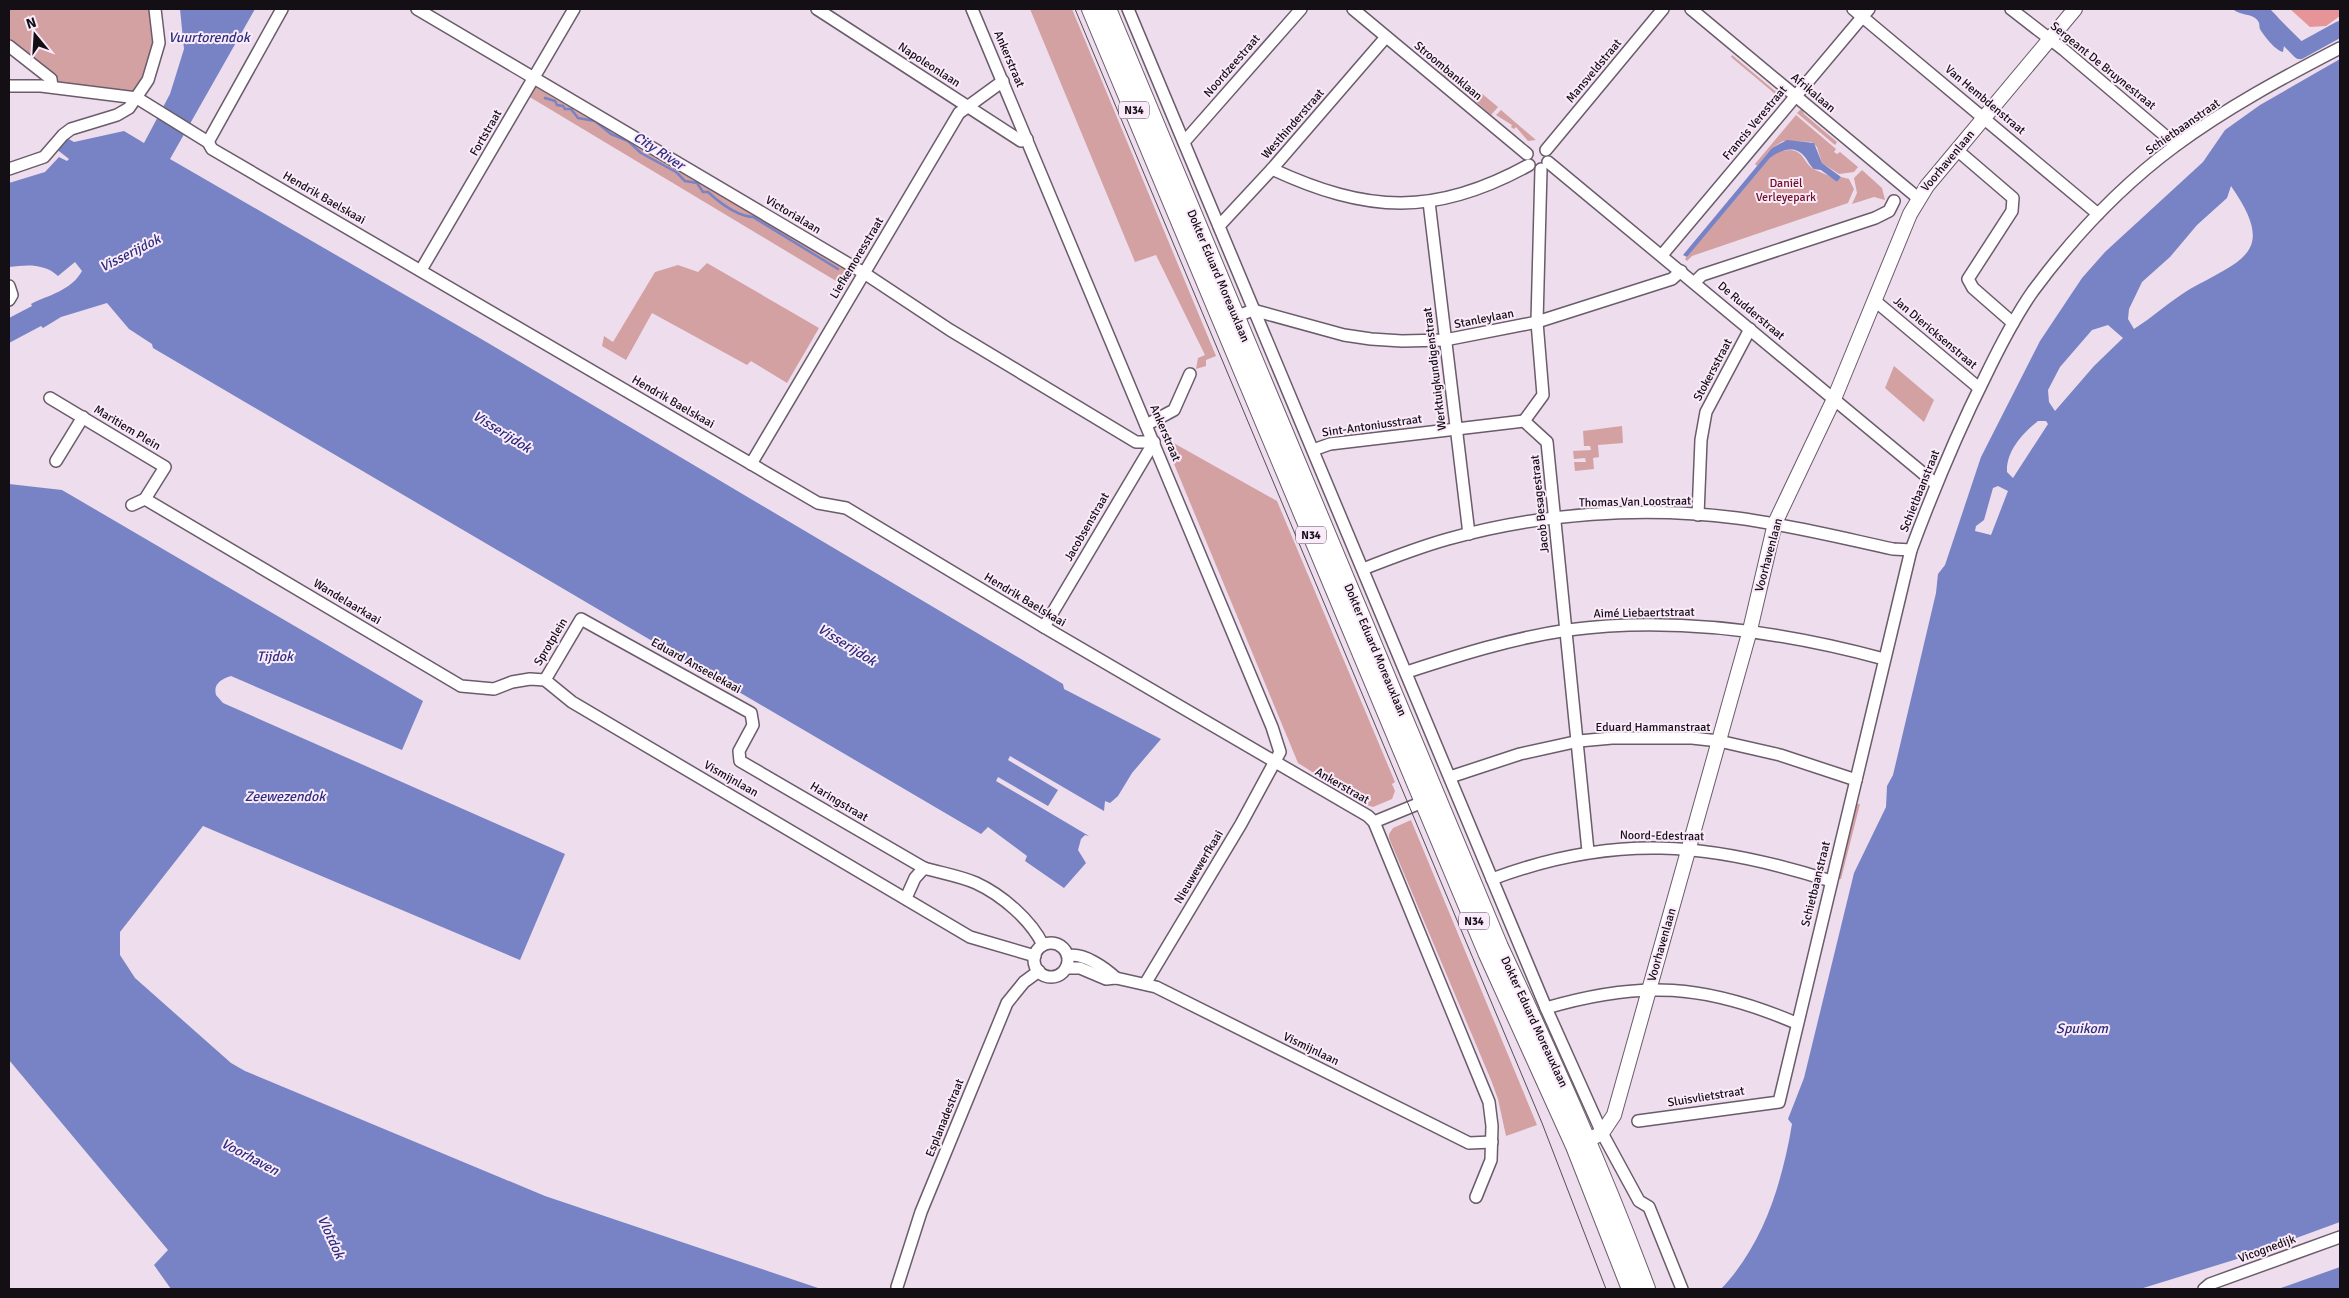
<svg xmlns="http://www.w3.org/2000/svg" width="2349" height="1298" font-family="Signika,sans-serif">
<style>
.green{fill:#d4a1a3}
.forest{fill:#e69498}
.water{fill:#7783c4;fill-rule:evenodd}
.lines{fill:none;stroke-linecap:round;stroke-linejoin:round}
.stream{stroke:#7783c4;stroke-width:2.5}
.river{stroke:#7783c4;stroke-width:16}
.minor-casing{stroke:#6a5c6a;stroke-width:14}
.tertiary-casing{stroke:#6a5c6a;stroke-width:16}
.primary-casing{stroke:#6a5c6a;stroke-width:20}
.minor{stroke:#fff;stroke-width:11}
.tertiary{stroke:#fff;stroke-width:14}
.primary{stroke:#fff;stroke-width:18}
.tram{stroke:#574e57;stroke-width:1}
.labels{text-anchor:middle;dominant-baseline:central;stroke-width:4;stroke-linejoin:round;paint-order:stroke}
.shield{fill:#faeafa;stroke:#595159;stroke-width:1}
.shield-label{font-size:11px;font-weight:bold;fill:#140f14}
.street-label{font-size:12px;fill:#140f14;stroke:#faeafa}
.park-label{font-size:12px;fill:#6f0d22;stroke:#faeafa}
.water-label{font-size:14px;font-style:italic;fill:#2b2f7c;stroke:#faeafa}
</style>
<rect width="100%" height="100%" fill="#eddded"/>
<!-- green -->
<g class="green">
<path d="M9 9H151C154 41 155 66 133 92L124 93 59 82 9 43Z"/>
<polygon points="1030,9 1072,9 1216,356 1206,360 1206,366 1196,369 1198,358 1205,355 1156,255 1135,262"/>
<polygon points="1732,55 1775,91 1780,89 1784,93 1780,98 1731,57"/>
<polygon points="1438,57 1454,71 1448,79 1432,64"/>
<polygon points="1458,74 1476,89 1470,96 1452,81"/>
<polygon points="537,81 855,271 846,287 528,96"/>
<polygon points="1480,92 1498,107 1491,115 1473,99"/>
<polygon points="1802,108 1804,114 1837,142 1835,145 1797,113"/>
<polygon points="1501,110 1536,140 1528,141 1516,127 1514,129 1511,127 1512,125 1496,115"/>
<polygon points="1796,115 1836,149 1834,152 1837,154 1840,152 1858,167 1854,172 1839,174 1822,163 1817,147 1812,142 1783,141 1772,148 1757,166 1755,164"/>
<path d="M1791 150C1804 152 1803 161 1812 168 1820 173 1829 174 1837 182L1841 177 1849 179 1854 189 1848 203 1692 256 1687 261 1685 259 1770 158 1780 151Z"/>
<polygon points="1862,170 1882,188 1885,200 1874,197 1852,204 1857,193 1854,178"/>
<polygon points="707,263 819,328 787,383 751,361 747,365 652,313 626,360 602,346 604,336 613,342 655,272 678,265 698,272"/>
<polygon points="1894,366 1934,400 1924,422 1885,388"/>
<polygon points="1622,426 1623,443 1598,445 1599,457 1593,458 1594,469 1575,471 1574,462 1586,462 1585,458 1574,459 1573,451 1591,450 1590,446 1584,446 1583,431"/>
<polygon points="1170,441 1277,501 1395,782 1392,784 1395,791 1392,799 1373,807 1363,804 1298,763 1167,447"/>
<polygon points="1856,804 1860,804 1841,879 1838,879"/>
<polygon points="1411,820 1537,1125 1506,1136 1498,1099 1491,1080 1389,838 1389,834 1393,828"/>
</g>
<!-- forest -->
<polygon class="forest" points="2290,9 2340,9 2340,16 2326,26 2310,27"/>
<!-- water -->
<g class="water">
<path d="M180 9H255L170 159 483 340 1063 684 1064 689 1161 739 1132 773 1118 796 1110 803 1105 801 1104 811 1010 756 1008 760 1058 790 1048 806 998 777 996 781 1089 836 1085 835 1081 839 1078 850 1086 863 1064 888 1025 861 1027 856 988 827 981 834 153 348 152 344 129 329 107 303 61 317 43 328 41 326 9 343V318L32 306 31 304C48 295 71 291 82 271L75 262 58 276C44 263 26 265 9 267V183L45 172 59 157 67 161 69 159 55 148 65 137 74 142 124 131 144 143 170 94 184 49Z"/>
<path d="M2233 9H2270C2286 25 2287 31 2283 52 2275 50 2264 36 2260 29 2259 26 2260 24 2258 21 2253 13 2240 16 2233 9Z"/>
<path d="M2340 59V1222L2250 1255 2140 1289H1721C1763 1245 1782 1184 1792 1124L1788 1119 1804 1078 1854 873 1886 807 1887 786 1893 775 1936 593 1938 574 1945 565 1981 457 2040 341 2082 278 2105 252 2203 162 2225 130 2260 105ZM2231 186C2277 252 2244 259 2190 289 2170 301 2153 317 2134 329L2128 319 2129 309 2142 282 2170 257 2197 225 2227 198ZM2108 325 2123 338 2094 366 2055 411 2049 402 2048 390 2060 367 2092 330ZM2038 421H2046L2048 424 2013 478 2007 472C2006 451 2023 433 2038 421ZM1998 486 2008 491 1991 535 1975 531 1976 526 1984 520 1993 488Z"/>
<path d="M1787 140 1814 143 1822 163 1841 177 1837 182 1821 170 1814 169C1809 165 1808 160 1804 156 1794 144 1779 151 1770 158L1687 257 1683 255 1772 148Z"/>
<path d="M9 484 62 490 423 701 402 750 231 676C221 679 213 684 216 695L223 703 565 854 520 960 203 826 120 932V955L135 978 231 1063 245 1071 545 1196 821 1289H171L154 1265 168 1250 9 1060Z"/>
<polygon points="2340,1267 2340,1289 2278,1289"/>
</g>
<g class="lines">
<!-- stream -->
<path class="stream" d="M545 98 555 101 557 105 563 106 565 109H571L578 118 595 121 611 134 628 141 641 153 676 172 685 181 697 183 703 192H708C720 203 736 216 753 217L838 269"/>
<!-- river -->
<polyline class="river" points="2258,9 2300,51 2340,29"/>
<defs>
<g id="minor">
<polyline points="417,9 864,273 950,330 1136,442 1154,442"/>
<polyline points="817,9 1021,141 1027,139"/>
<polyline points="972,9 1272,727 1280,752 1241,824 1145,984"/>
<polyline points="1128,9 1546,1008 1602,1133 1639,1201 1649,1207 1682,1289"/>
<polyline points="1353,9 1527,154"/>
<polyline points="1691,9 1918,198"/>
<polyline points="1853,9 2098,214"/>
<polyline points="2011,9 2064,50 2176,145"/>
<polyline points="9,46 51,79 52,87"/>
<polyline points="9,86 41,86 137,98 208,142 212,149 818,503 846,508 1044,627 1368,816 1374,822 1489,1102 1492,1126 1491,1160 1476,1197"/>
<polyline points="208,142 282,9"/>
<polyline points="1184,142 1301,9"/>
<polyline points="1546,150 1663,9"/>
<polyline points="1957,150 2013,198 2012,211 1968,279 1973,288 2013,323"/>
<polyline points="1548,162 1936,484"/>
<polyline points="9,169 44,157 63,135 71,129 117,115 129,108 148,80 154,60 159,43 155,9"/>
<path d="M1272 169C1367 213 1435 217 1529 165"/>
<polyline points="1541,169 1537,322 1543,395 1524,421 1547,442 1588,851"/>
<polyline points="1429,202 1469,534"/>
<polyline points="1219,226 1272,169 1386,37"/>
<polyline points="1662,255 1869,9"/>
<polyline points="421,270 574,9"/>
<polyline points="1695,282 1702,275 1875,218 1889,211 1894,201"/>
<polyline points="9,286 12,295 9,300"/>
<polyline points="1874,300 1979,388"/>
<polyline points="1230,319 1253,310 1344,335 1371,339 1402,341 1445,340 1537,322 1672,279 1681,271"/>
<polyline points="50,398 165,467 145,499 132,505"/>
<polyline points="1146,425 1174,410 1190,374"/>
<polyline points="1313,450 1330,444 1524,421"/>
<polyline points="56,461 83,417"/>
<polyline points="751,464 959,113 1003,81"/>
<polyline points="145,499 461,686 494,689 512,682 530,679 545,680"/>
<polyline points="1698,515 1701,440 1706,412 1750,329"/>
<path d="M1363 569C1391 558 1419 547 1448 539 1540 513 1643 506 1737 518 1790 525 1842 538 1893 549L1911 550"/>
<polyline points="1044,627 1154,442"/>
<path d="M1407 672C1459 655 1513 638 1568 630 1675 616 1781 631 1884 659"/>
<polyline points="545,680 572,702 970,937 1035,956"/>
<polyline points="545,680 581,619 751,713 753,725 739,751 740,761 924,868"/>
<polyline points="1450,777 1520,754 1579,741 1612,738 1692,738 1719,741 1780,755 1856,780"/>
<polyline points="1374,822 1430,799"/>
<path d="M1492 879C1615 833 1709 842 1831 881"/>
<path d="M906 898 915 878 924 868C941 873 960 876 976 883 1002 895 1031 920 1043 945"/>
<circle cx="1051" cy="960" r="17"/>
<path d="M1068 956C1083 952 1105 968 1116 978"/>
<polyline points="1066,968 1080,968 1106,979 1116,978 1156,987 1469,1143 1492,1142"/>
<path d="M1546 1008C1641 980 1705 984 1796 1023"/>
<path d="M1638 1121 1779 1102 1911 550C1933 491 1957 433 1985 377 1999 348 2014 318 2033 291 2073 237 2121 186 2175 146 2226 108 2284 77 2340 48"/>
<polyline points="897,1287 921,1212 1007,1003 1024,982 1039,971"/>
<polyline points="2204,1289 2210,1284 2340,1237"/>
</g>
<polyline id="tertiary" points="1578,1145 1602,1133 1614,1115 1750,630 1775,523 1834,399 1910,214 1927,186 2075,9"/>
<g id="primary">
<polyline points="1091,9 1487,952 1575,1146 1631,1289"/>
<path d="M1107 9 1499 947C1552 1060 1603 1173 1646 1289"/>
</g>
</defs>
<!-- minor casing -->
<use href="#minor" class="minor-casing"/>
<!-- tertiary casing -->
<use href="#tertiary" class="tertiary-casing"/>
<!-- primary casing -->
<use href="#primary" class="primary-casing"/>
<!-- minor -->
<use href="#minor" class="minor"/>
<!-- tertiary -->
<use href="#tertiary" class="tertiary"/>
<!-- primary -->
<use href="#primary" class="primary"/>
<!-- tram -->
<polyline class="tram" points="1075,9 1542,1123 1606,1289"/>
</g>
<g class="labels">
<!-- shield labels -->
<g class="shield">
<rect x="1119" y="101.5" width="30" height="17" rx="4"/>
<rect x="1296" y="526.5" width="30" height="17" rx="4"/>
<rect x="1459" y="912.5" width="30" height="17" rx="4"/>
</g>
<g class="shield-label">
<text x="1134" y="110">N34</text>
<text x="1311" y="535">N34</text>
<text x="1474" y="921">N34</text>
</g>
<!-- street labels -->
<g class="street-label">
<text transform="translate(1009 59) rotate(67)">Ankerstraat</text>
<text transform="translate(929 65) rotate(33)">Napoleonlaan</text>
<text transform="translate(1232 66) rotate(-49)">Noordzeestraat</text>
<text transform="translate(2103 66) rotate(39)">Sergeant De Bruynestraat</text>
<text transform="translate(1448 71) rotate(40)">Stroombanklaan</text>
<text transform="translate(1594 71) rotate(-50)">Mansveldstraat</text>
<text transform="translate(1813 93) rotate(40)">Afrikalaan</text>
<text transform="translate(1985 100) rotate(40)">Van Hembdenstraat</text>
<text transform="translate(1755 123) rotate(-50)">Francis Verestraat</text>
<text transform="translate(1293 124) rotate(-49)">Westhinderstraat</text>
<text transform="translate(2183 127) rotate(-35)">Schietbaanstraat</text>
<text transform="translate(486 133) rotate(-60)">Fortstraat</text>
<text transform="translate(1948 161) rotate(-50)">Voorhavenlaan</text>
<text transform="translate(324 198) rotate(30)">Hendrik Baelskaai</text>
<text transform="translate(793 215) rotate(31)">Victorialaan</text>
<text transform="translate(857 258) rotate(-59)">Liefkemoresstraat</text>
<text transform="translate(1218 276) rotate(67)">Dokter Eduard Moreauxlaan</text>
<text transform="translate(1751 311) rotate(40)">De Rudderstraat</text>
<text transform="translate(1484 319) rotate(-11)">Stanleylaan</text>
<text transform="translate(1935 333) rotate(40)">Jan Diericksenstraat</text>
<text transform="translate(1435 369) rotate(-97)">Werktuigkundigenstraat</text>
<text transform="translate(1713 370) rotate(-62)">Stokersstraat</text>
<text transform="translate(673 402) rotate(30)">Hendrik Baelskaai</text>
<text transform="translate(1372 426) rotate(-8)">Sint-Antoniusstraat</text>
<text transform="translate(127 428) rotate(31)">Maritiem Plein</text>
<text transform="translate(1165 433) rotate(67)">Ankerstraat</text>
<text transform="translate(1920 491) rotate(-68)">Schietbaanstraat</text>
<text transform="translate(1635 502) rotate(-1)">Thomas Van Loostraat</text>
<text transform="translate(1540 504) rotate(-96)">Jacob Besagestraat</text>
<text transform="translate(1087 527) rotate(-60)">Jacobsenstraat</text>
<text transform="translate(1769 555) rotate(-75)">Voorhavenlaan</text>
<text transform="translate(1025 600) rotate(31)">Hendrik Baelskaai</text>
<text transform="translate(347 602) rotate(31)">Wandelaarkaai</text>
<text transform="translate(1644 613) rotate(-1)">Aimé Liebaertstraat</text>
<text transform="translate(551 642) rotate(-59)">Sprotplein</text>
<text transform="translate(1375 650) rotate(67)">Dokter Eduard Moreauxlaan</text>
<text transform="translate(696 666) rotate(29)">Eduard Anseelekaai</text>
<text x="1653" y="727">Eduard Hammanstraat</text>
<text transform="translate(731 779) rotate(30)">Vismijnlaan</text>
<text transform="translate(1342 786) rotate(30)">Ankerstraat</text>
<text transform="translate(839 802) rotate(31)">Haringstraat</text>
<text transform="translate(1662 836) rotate(1)">Noord-Edestraat</text>
<text transform="translate(1199 867) rotate(-59)">Nieuwewerfkaai</text>
<text transform="translate(1816 884) rotate(-76)">Schietbaanstraat</text>
<text transform="translate(1662 945) rotate(-74)">Voorhavenlaan</text>
<text transform="translate(1534 1022) rotate(65)">Dokter Eduard Moreauxlaan</text>
<text transform="translate(1311 1049) rotate(26)">Vismijnlaan</text>
<text transform="translate(1706 1097) rotate(-9)">Sluisvlietstraat</text>
<text transform="translate(945 1118) rotate(-68)">Esplanadestraat</text>
<text transform="translate(2267 1249) rotate(-20)">Vicognedijk</text>
</g>
<!-- park labels -->
<g class="park-label">
<text x="1786" y="183">Daniël<tspan x="1786" dy="14">Verleyepark</tspan></text>
</g>
<!-- water labels -->
<g class="water-label">
<text x="209" y="37">Vuurtorendok</text>
<text transform="translate(659 151) rotate(33)">City River</text>
<text transform="translate(130 253) rotate(-27)">Visserijdok</text>
<text transform="translate(502 432) rotate(32)">Visserijdok</text>
<text transform="translate(847 645) rotate(32)">Visserijdok</text>
<text x="275" y="656">Tijdok</text>
<text x="285" y="796">Zeewezendok</text>
<text x="2082" y="1028">Spuikom</text>
<text transform="translate(250 1157) rotate(28)">Voorhaven</text>
<text transform="translate(331 1237) rotate(65)">Vlotdok</text>
</g>
</g>
<!-- border -->
<rect width="2349" height="1298" fill="none" stroke="#140f14" stroke-width="20"/>
<!-- north arrow -->
<g transform="translate(35 35) rotate(342)" stroke="#faeafa" stroke-width="4" paint-order="stroke">
<path d="M0-4L9 19L0 12L-9 19Z" fill="#140f14"/>
<text y="-8" font-size="14" font-weight="bold" text-anchor="middle" fill="#140f14">N</text>
</g>
</svg>
